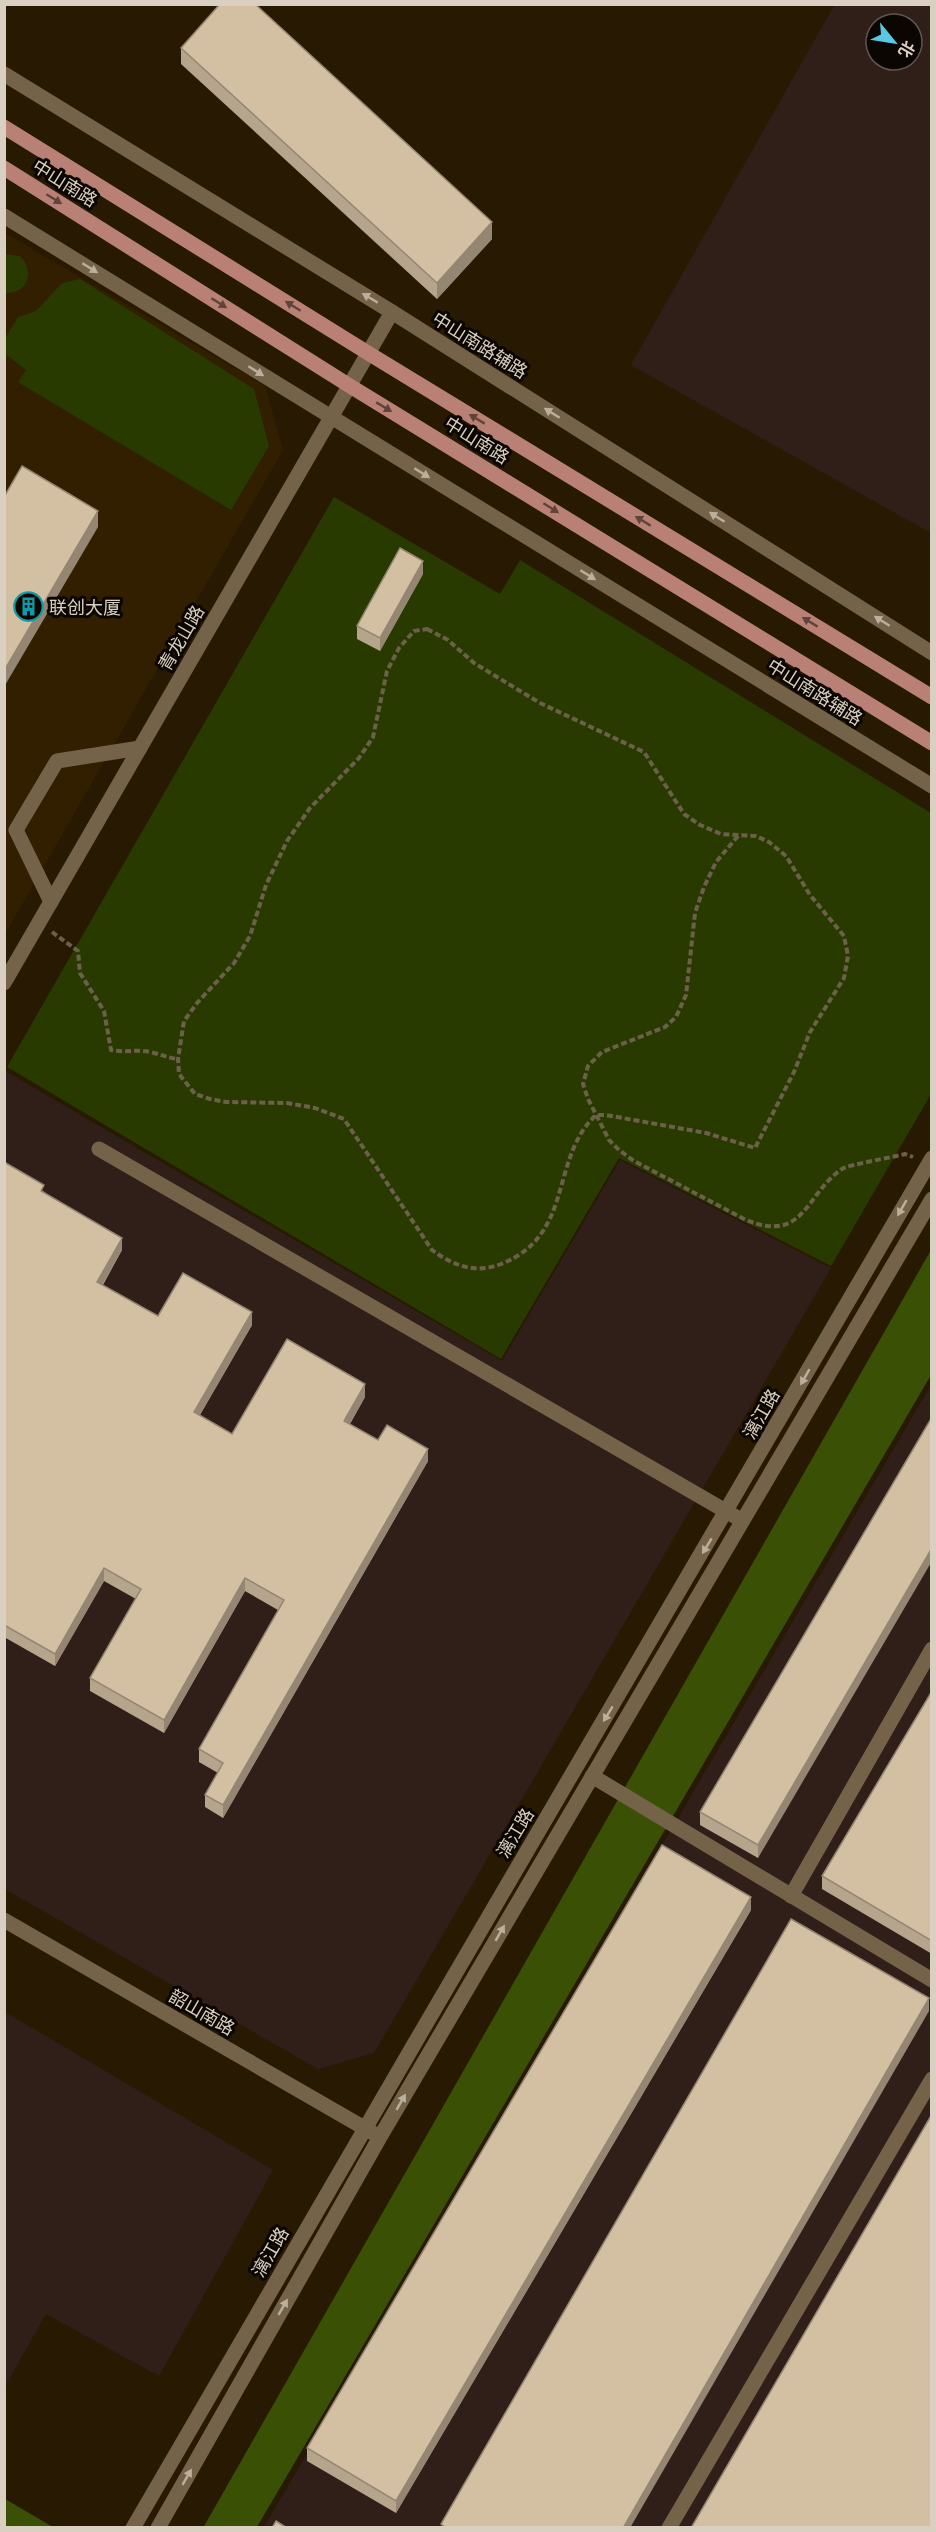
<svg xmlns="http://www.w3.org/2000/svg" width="936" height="2532" font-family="'DejaVu Sans','Noto Sans SC',sans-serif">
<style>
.built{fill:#311f00}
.industrial{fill:#301f18;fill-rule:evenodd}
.green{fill:#283a00}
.forest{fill:#3a5005}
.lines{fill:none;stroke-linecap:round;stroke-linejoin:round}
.path{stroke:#6c604b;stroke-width:4;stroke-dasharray:6 3;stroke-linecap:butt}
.minor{stroke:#746349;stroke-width:15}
.major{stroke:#b98076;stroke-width:15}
.wall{fill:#b5a58c}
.shaded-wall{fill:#948672}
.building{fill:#d3c0a3;stroke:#948672;stroke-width:1.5}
.oneway{fill:#62433c}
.oneway2{fill:#bbaf9d}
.labels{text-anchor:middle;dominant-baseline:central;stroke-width:6;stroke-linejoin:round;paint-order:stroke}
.street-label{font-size:18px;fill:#d9d0c1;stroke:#0b0601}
.poi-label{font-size:18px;fill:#d9d0c1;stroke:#0b0601;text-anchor:start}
</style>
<rect width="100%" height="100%" fill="#281a02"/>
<!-- built -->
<polygon class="built" points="5,233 265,386 283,450 5,934"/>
<!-- industrial -->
<g class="industrial">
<path d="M835 4 931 5V533L631 365ZM876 24H912V60H876Z"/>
<polygon points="5,1071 502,1361 620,1160 831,1268 374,2053 318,2069 5,1889"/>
<polygon points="931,1385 931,2527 264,2527"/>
<polygon points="5,2012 273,2170 159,2376 46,2314 5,2386"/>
</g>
<!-- green -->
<g class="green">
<path d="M4 254 20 256C36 272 27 294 5 293Z"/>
<polygon points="80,279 254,389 269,446 231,510 18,382 26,370 5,354 6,337 18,317 36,311 62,283"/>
<polygon points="334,497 500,594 520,560 931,813 931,1094 831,1266 619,1158 501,1359 7,1067"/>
</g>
<!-- forest -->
<g class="forest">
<polygon points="931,1250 931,1375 257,2527 203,2528"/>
<polygon points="5,2499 53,2527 5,2527"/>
</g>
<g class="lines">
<!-- path -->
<g class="path">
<path d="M427 629 448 640 474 663 540 703 644 752 684 814 700 825 721 834 756 836 769 842 786 856 810 895 844 936 848 956 844 978 810 1032 794 1072 755 1148 706 1133 606 1115H596C549 1159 575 1235 501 1264 475 1274 454 1266 432 1250L344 1119 315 1108 287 1103 226 1102 210 1099 195 1094 179 1074 178 1059 184 1021 197 1003 234 963 250 936 266 885 287 841 310 808 359 758 373 737 387 671 399 648 414 631Z"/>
<path d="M738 836 716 862 704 887 695 913 686 995 676 1017 665 1027 602 1052 588 1066 583 1084 588 1099 609 1140 619 1150 634 1161 746 1220C805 1244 805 1194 842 1169 847 1165 894 1157 905 1154L913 1157"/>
<path d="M52 932 78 951 80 973 104 1011 111 1050C124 1053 137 1049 150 1052 160 1054 168 1058 178 1059"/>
</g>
<!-- minor -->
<g class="minor">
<polyline points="4,74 392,312 932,653"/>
<polyline points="4,216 932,786"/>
<polyline points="51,902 16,830 57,761 140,748"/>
<polyline points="4,983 392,312"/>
<polyline points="99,1149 736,1517"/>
<polyline points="592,1776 932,1980"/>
<polyline points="791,1896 932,1649"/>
<polyline points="4,1920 373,2133"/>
<path d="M133 2528C397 2070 667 1615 932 1158"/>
<polyline points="158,2528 380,2137 932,1199"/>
<polyline points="669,2528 932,2079"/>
</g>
<!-- major -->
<g class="major">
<polyline points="4,127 368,353 932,697"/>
<polyline points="4,168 350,386 932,743"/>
</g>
</g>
<!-- wall -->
<g class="wall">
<polygon points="181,48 492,239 437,299 181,64"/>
<polygon points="423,574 380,651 357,639 357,626"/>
<polygon points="4,1162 122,1250 103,1285 158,1316 252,1325 200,1415 232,1434 365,1397 350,1424 378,1440 428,1461 223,1818 205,1807 205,1795 218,1773 199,1762 199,1749 278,1610 245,1591 164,1733 90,1691 90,1678 136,1599 104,1581 55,1666 4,1637"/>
<polygon points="932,1417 758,1858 700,1825 700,1812"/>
<polygon points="932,1691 932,1954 822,1889 822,1876"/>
<polygon points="751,1910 396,2513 307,2461 307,2448"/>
</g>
<!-- shaded-wall -->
<g class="shaded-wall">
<polygon points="492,222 492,239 437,299 437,283"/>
<polygon points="98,511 98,527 4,687 4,671"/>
<polygon points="423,561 423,574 380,651 380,638"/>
<polygon points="122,1238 122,1250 97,1294 97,1282"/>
<polygon points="252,1312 252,1325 194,1425 194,1412"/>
<polygon points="365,1384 365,1397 344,1434 344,1421"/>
<polygon points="428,1449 428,1461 223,1818 223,1805"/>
<polygon points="932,1548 932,1561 758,1858 758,1845"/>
<polygon points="104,1568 104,1581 55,1666 55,1654"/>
<polygon points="245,1578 245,1591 164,1733 164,1720"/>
<polygon points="751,1897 751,1910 396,2513 396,2501"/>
<polygon points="929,1998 929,2011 630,2528 623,2528"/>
</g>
<!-- building -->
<g class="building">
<polygon points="220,4 255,4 492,222 437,283 181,48"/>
<polygon points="22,466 98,511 4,671 4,497"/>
<polygon points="400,548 423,561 380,638 357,626"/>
<polygon points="4,1162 44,1185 41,1191 122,1238 97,1282 158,1316 183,1273 252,1312 194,1412 232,1434 287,1339 365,1384 344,1421 378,1440 387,1425 428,1449 223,1805 205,1795 223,1763 199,1749 284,1600 245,1578 164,1720 90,1678 141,1589 104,1568 55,1654 4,1625"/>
<polygon points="932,1417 932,1548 758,1845 700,1812"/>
<polygon points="932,1691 932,1941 822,1876"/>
<polygon points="662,1845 751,1897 396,2501 307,2448"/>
<polygon points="791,1919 929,1998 623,2528 446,2528 441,2524"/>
<polygon points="932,2114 932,2528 691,2528"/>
<polygon points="276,2521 287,2528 272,2528"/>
</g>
<!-- one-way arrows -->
<defs><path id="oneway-solid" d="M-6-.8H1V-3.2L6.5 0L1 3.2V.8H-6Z" transform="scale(1.5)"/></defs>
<g class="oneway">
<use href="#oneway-solid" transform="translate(54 199) rotate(32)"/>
<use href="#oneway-solid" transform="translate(219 303) rotate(32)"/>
<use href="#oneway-solid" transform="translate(293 306) rotate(-148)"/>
<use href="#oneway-solid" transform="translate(384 407) rotate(31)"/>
<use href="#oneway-solid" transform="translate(477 419) rotate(-149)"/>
<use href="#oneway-solid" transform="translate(551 508) rotate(32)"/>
<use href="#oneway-solid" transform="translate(643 521) rotate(-149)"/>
<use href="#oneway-solid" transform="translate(810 622) rotate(-149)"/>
</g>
<g class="oneway2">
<use href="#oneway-solid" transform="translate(90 268) rotate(32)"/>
<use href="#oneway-solid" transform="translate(370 298) rotate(-149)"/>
<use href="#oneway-solid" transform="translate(256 371) rotate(32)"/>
<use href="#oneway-solid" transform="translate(552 413) rotate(-148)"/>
<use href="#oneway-solid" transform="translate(422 473) rotate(32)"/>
<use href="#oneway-solid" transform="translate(717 517) rotate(-148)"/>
<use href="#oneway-solid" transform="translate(588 575) rotate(32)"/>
<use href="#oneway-solid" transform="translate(882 621) rotate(-148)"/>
<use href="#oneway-solid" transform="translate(902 1208) rotate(120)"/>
<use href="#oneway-solid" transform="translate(805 1377) rotate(120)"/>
<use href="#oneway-solid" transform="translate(707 1546) rotate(121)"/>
<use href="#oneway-solid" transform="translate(608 1714) rotate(121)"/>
<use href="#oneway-solid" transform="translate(500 1933) rotate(-60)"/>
<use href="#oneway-solid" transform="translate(401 2102) rotate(-60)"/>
<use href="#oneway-solid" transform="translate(283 2307) rotate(-60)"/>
<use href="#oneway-solid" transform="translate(187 2477) rotate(-60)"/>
</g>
<!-- icons -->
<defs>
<symbol id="building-ring" viewBox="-11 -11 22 22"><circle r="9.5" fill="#0b0601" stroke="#0f9aa8" stroke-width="1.5"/><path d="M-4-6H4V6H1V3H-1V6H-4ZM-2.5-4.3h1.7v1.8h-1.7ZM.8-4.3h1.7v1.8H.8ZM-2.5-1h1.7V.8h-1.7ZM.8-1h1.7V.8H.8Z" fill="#0f9aa8"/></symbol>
</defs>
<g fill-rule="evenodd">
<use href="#building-ring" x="12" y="590" width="33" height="33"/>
</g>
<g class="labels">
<!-- street labels -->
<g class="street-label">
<text transform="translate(65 183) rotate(32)">中山南路</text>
<text transform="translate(480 345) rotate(32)">中山南路辅路</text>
<text transform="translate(477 440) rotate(32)">中山南路</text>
<text transform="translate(181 638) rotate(-60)">青龙山路</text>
<text transform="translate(815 692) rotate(32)">中山南路辅路</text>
<text transform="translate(761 1414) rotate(-60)">漓江路</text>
<text transform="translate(515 1833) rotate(-59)">漓江路</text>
<text transform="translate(202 2012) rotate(30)">韶山南路</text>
<text transform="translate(270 2252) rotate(-60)">漓江路</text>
</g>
<!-- poi labels -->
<g class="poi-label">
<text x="49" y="607">联创大厦</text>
</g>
</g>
<!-- border -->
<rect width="936" height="2532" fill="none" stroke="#d9d0c1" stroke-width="12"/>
<!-- north arrow -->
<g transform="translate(894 42) rotate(120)"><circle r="28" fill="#0b0601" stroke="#5d574e" stroke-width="1.5"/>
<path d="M0-4.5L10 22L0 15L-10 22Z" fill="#59c8e4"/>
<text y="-9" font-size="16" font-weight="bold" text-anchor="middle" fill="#d9d0c1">北</text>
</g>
</svg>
